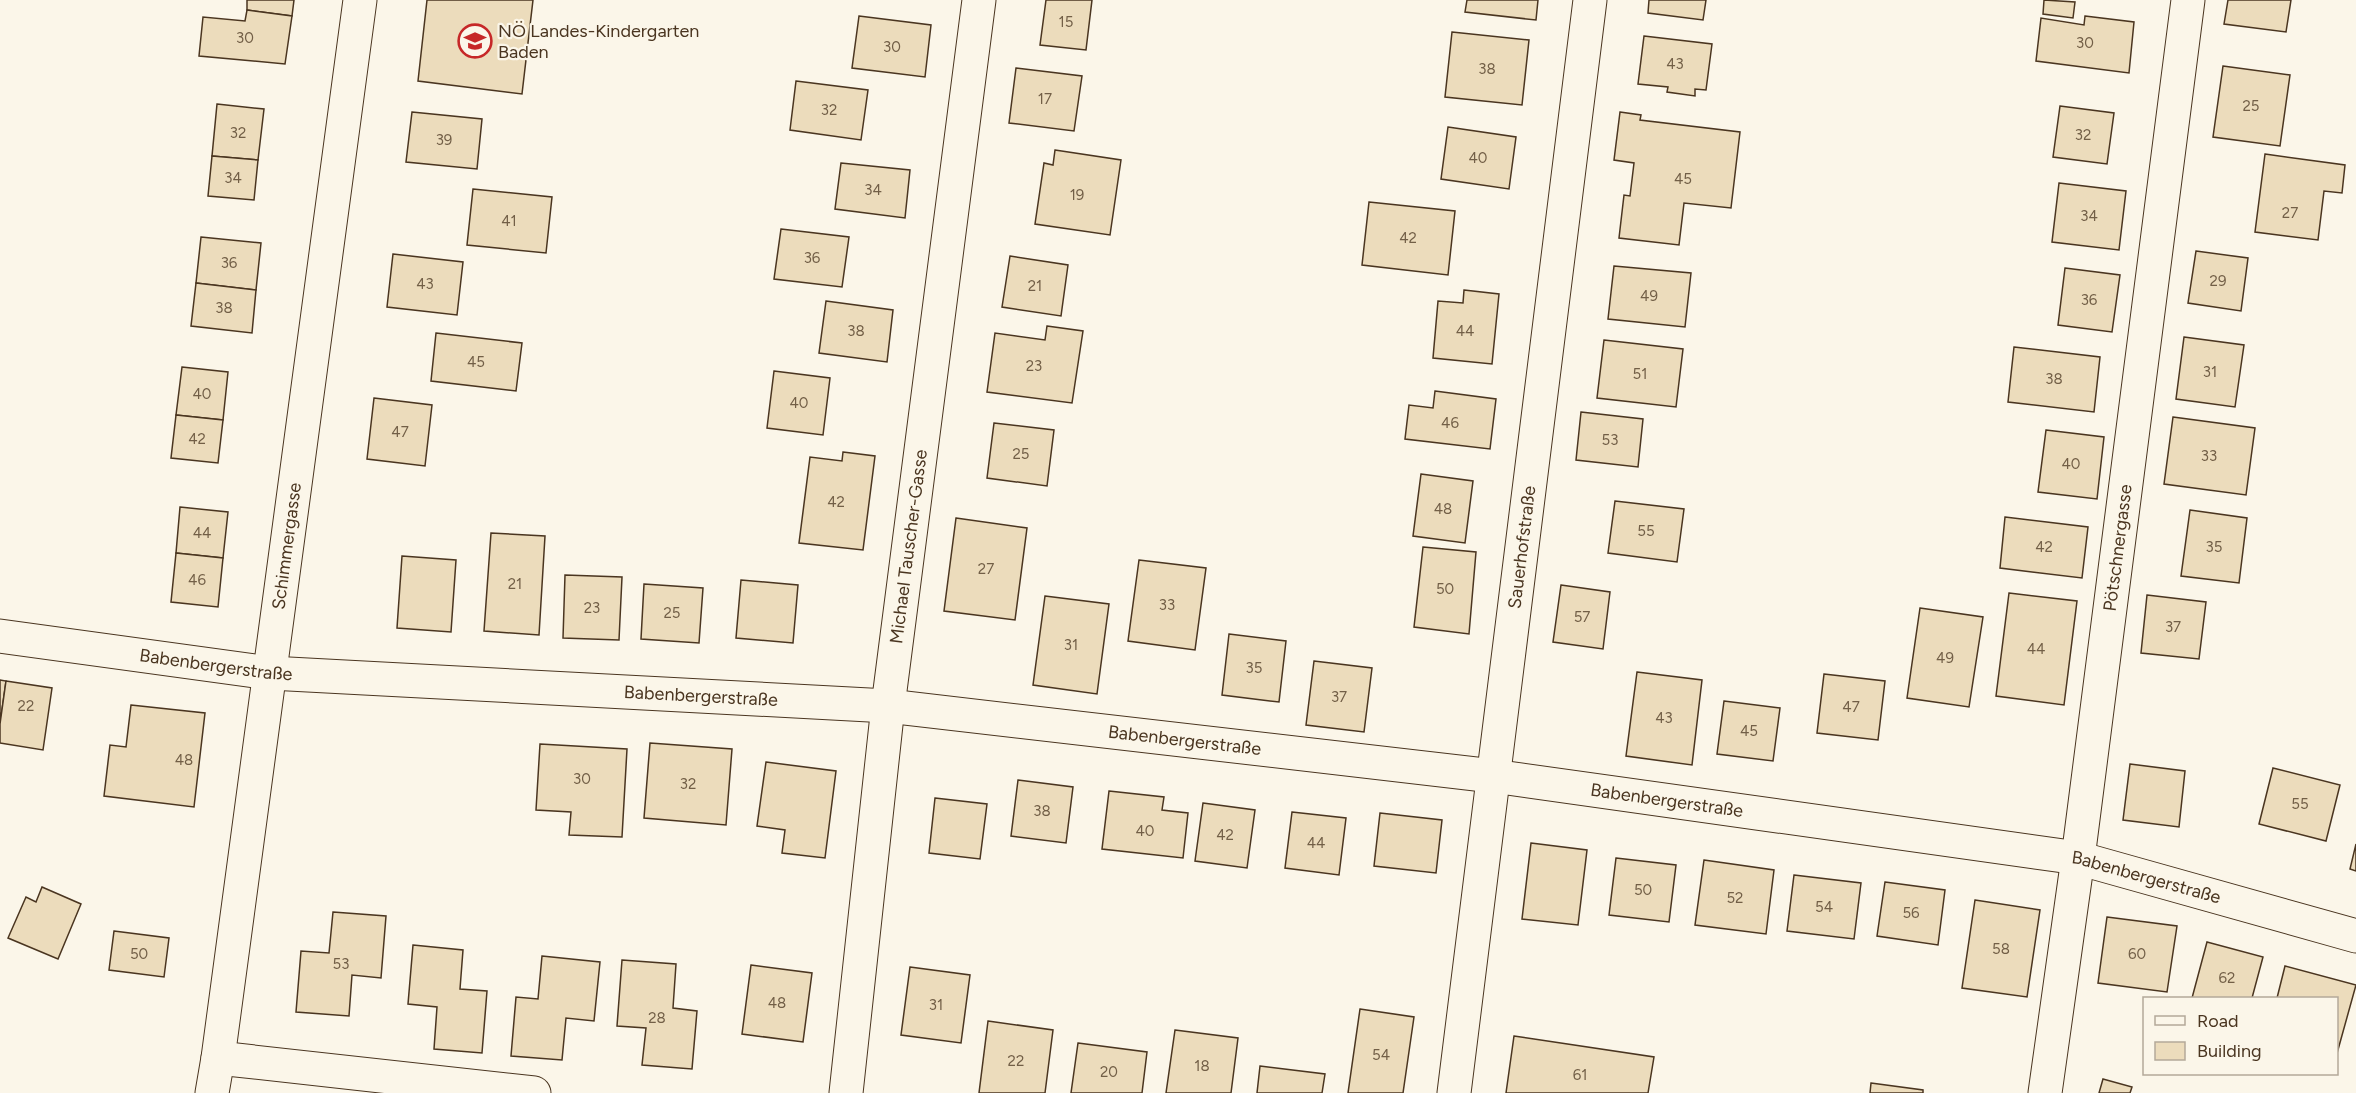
<svg xmlns="http://www.w3.org/2000/svg" width="2356" height="1093" font-family="Figtree,sans-serif">
<style>
.building{fill:#ecdcbc;stroke:#4a3520;stroke-width:1.5}
.lines{fill:none;stroke-linecap:round;stroke-linejoin:round}
.street-casing{stroke:#4a3520;stroke-width:35}
.street{stroke:#fbf6e9;stroke-width:33}
.labels{text-anchor:middle;dominant-baseline:central;stroke-width:4.5;stroke-linejoin:round;paint-order:stroke}
.number-label{font-size:15px;fill:#725f47}
.poi-label{font-size:18px;fill:#4a3520;stroke:#fbf6e9;text-anchor:start}
.street-label{font-size:18px;fill:#4a3520;stroke:#fbf6e9}
</style>
<rect width="100%" height="100%" fill="#fbf6e9"/>
<!-- building -->
<g class="building">
<polygon points="247,0 294,0 292,16 247,10"/>
<polygon points="427,0 533,0 522,94 418,81"/>
<polygon points="1046,0 1092,0 1086,50 1040,45"/>
<polygon points="1467,0 1538,0 1536,20 1465,12"/>
<polygon points="1649,0 1706,0 1703,20 1648,13"/>
<polygon points="2044,0 2075,2 2073,18 2043,14"/>
<polygon points="2228,0 2291,0 2286,32 2224,24"/>
<polygon points="247,10 292,16 285,64 199,56 203,17 245,21"/>
<polygon points="859,16 931,25 925,77 852,68"/>
<polygon points="2085,16 2134,22 2129,73 2036,61 2041,18 2084,25"/>
<polygon points="1452,32 1529,40 1522,105 1445,97"/>
<polygon points="1644,36 1712,44 1706,90 1695,89 1695,96 1667,92 1668,87 1638,84"/>
<polygon points="2223,66 2290,75 2280,146 2213,137"/>
<polygon points="1016,68 1082,76 1074,131 1009,123"/>
<polygon points="796,81 868,90 861,140 790,130"/>
<polygon points="217,104 264,109 258,160 212,156"/>
<polygon points="2060,106 2114,113 2107,164 2053,157"/>
<polygon points="412,112 482,119 477,169 406,162"/>
<polygon points="1620,112 1641,115 1640,120 1740,132 1731,208 1684,203 1679,245 1619,238 1624,195 1630,196 1634,163 1614,160"/>
<polygon points="1448,127 1516,137 1509,189 1441,179"/>
<polygon points="1055,150 1121,160 1110,235 1035,224 1044,163 1053,165"/>
<polygon points="2265,154 2345,165 2342,193 2324,191 2318,240 2255,232"/>
<polygon points="212,156 258,160 254,200 208,196"/>
<polygon points="841,163 910,170 905,218 835,209"/>
<polygon points="2059,183 2126,191 2119,250 2052,242"/>
<polygon points="473,189 552,197 546,253 467,245"/>
<polygon points="1369,202 1455,211 1448,275 1362,265"/>
<polygon points="781,229 849,237 842,287 774,279"/>
<polygon points="201,237 261,243 256,290 196,283"/>
<polygon points="2196,251 2248,258 2241,311 2188,303"/>
<polygon points="393,254 463,262 457,315 387,307"/>
<polygon points="1010,256 1068,265 1061,316 1002,307"/>
<polygon points="1614,266 1691,273 1685,327 1608,319"/>
<polygon points="2065,268 2120,275 2112,332 2058,325"/>
<polygon points="196,283 256,290 252,333 191,326"/>
<polygon points="1464,290 1499,294 1492,364 1433,358 1438,301 1463,303"/>
<polygon points="826,301 893,310 887,362 819,353"/>
<polygon points="1047,326 1083,331 1072,403 987,392 995,333 1045,340"/>
<polygon points="436,333 522,343 516,391 431,381"/>
<polygon points="2184,337 2244,345 2235,407 2176,399"/>
<polygon points="1604,340 1683,349 1676,407 1597,398"/>
<polygon points="2014,347 2100,357 2094,412 2008,402"/>
<polygon points="182,367 228,372 223,420 176,415"/>
<polygon points="774,371 830,378 823,435 767,428"/>
<polygon points="1435,391 1496,399 1490,449 1405,439 1409,405 1433,408"/>
<polygon points="374,398 432,405 425,466 367,459"/>
<polygon points="1581,412 1643,419 1638,467 1576,460"/>
<polygon points="176,415 223,420 218,463 171,458"/>
<polygon points="2173,417 2255,428 2246,495 2164,484"/>
<polygon points="994,423 1054,430 1047,486 987,478"/>
<polygon points="2046,430 2104,437 2097,499 2038,492"/>
<polygon points="843,452 875,456 863,550 799,543 810,457 842,461"/>
<polygon points="1421,474 1473,481 1465,543 1413,536"/>
<polygon points="1615,501 1684,509 1677,562 1608,553"/>
<polygon points="180,507 228,512 223,558 176,553"/>
<polygon points="2190,510 2247,518 2239,583 2181,576"/>
<polygon points="2005,517 2088,527 2082,578 2000,568"/>
<polygon points="956,518 1027,528 1015,620 944,611"/>
<polygon points="491,533 545,536 539,635 484,631"/>
<polygon points="1423,547 1476,552 1469,634 1414,627"/>
<polygon points="176,553 223,558 218,607 171,602"/>
<polygon points="402,556 456,560 451,632 397,628"/>
<polygon points="1139,560 1206,568 1195,650 1128,641"/>
<polygon points="565,575 622,577 619,640 563,638"/>
<polygon points="741,580 798,585 793,643 736,638"/>
<polygon points="644,584 703,588 699,643 641,639"/>
<polygon points="1561,585 1610,592 1603,649 1553,642"/>
<polygon points="2009,593 2077,601 2064,705 1996,696"/>
<polygon points="2147,595 2206,602 2199,659 2141,653"/>
<polygon points="1045,596 1109,604 1097,694 1033,685"/>
<polygon points="1920,608 1983,617 1969,707 1907,698"/>
<polygon points="1229,634 1286,641 1279,702 1222,695"/>
<polygon points="1314,661 1372,668 1364,732 1306,725"/>
<polygon points="1637,672 1702,680 1692,765 1626,756"/>
<polygon points="1824,674 1885,681 1878,740 1817,733"/>
<polygon points="0,680 6,681 0,724"/>
<polygon points="6,681 52,688 43,750 0,743 0,724"/>
<polygon points="1724,701 1780,708 1773,761 1717,754"/>
<polygon points="131,705 205,713 194,807 104,796 110,745 126,747"/>
<polygon points="650,743 732,749 726,825 644,818"/>
<polygon points="540,744 627,749 622,837 569,835 571,812 536,810"/>
<polygon points="766,762 836,771 825,858 782,853 785,830 757,826"/>
<polygon points="2130,764 2185,771 2179,827 2123,820"/>
<polygon points="2273,768 2340,785 2326,841 2259,824"/>
<polygon points="1018,780 1073,787 1066,843 1011,836"/>
<polygon points="1109,791 1164,797 1162,810 1188,813 1183,858 1102,849"/>
<polygon points="935,798 987,804 980,859 929,853"/>
<polygon points="1203,803 1255,810 1247,868 1195,861"/>
<polygon points="1292,812 1346,818 1339,875 1285,868"/>
<polygon points="1380,813 1442,820 1436,873 1374,866"/>
<polygon points="1531,843 1587,850 1578,925 1522,919"/>
<polygon points="2356,844 2356,871 2350,869"/>
<polygon points="1616,858 1676,865 1669,922 1609,915"/>
<polygon points="1704,860 1774,870 1766,934 1695,925"/>
<polygon points="1794,875 1861,883 1854,939 1787,931"/>
<polygon points="1885,882 1945,890 1938,945 1877,936"/>
<polygon points="42,887 81,904 58,959 8,938 26,897 36,902"/>
<polygon points="1975,900 2040,910 2027,997 1962,988"/>
<polygon points="333,912 386,916 381,978 352,975 349,1016 296,1012 301,951 329,953"/>
<polygon points="2107,917 2177,926 2167,992 2098,983"/>
<polygon points="114,931 169,938 164,977 109,970"/>
<polygon points="2207,942 2263,957 2252,998 2192,998"/>
<polygon points="413,945 463,950 460,989 487,991 482,1053 434,1049 437,1007 408,1004"/>
<polygon points="542,956 600,962 594,1021 566,1018 562,1060 511,1056 516,997 538,999"/>
<polygon points="622,960 676,964 673,1008 697,1011 692,1069 642,1065 646,1028 617,1026"/>
<polygon points="751,965 812,973 803,1042 742,1034"/>
<polygon points="2285,966 2356,985 2336,1057 2336,998 2277,998"/>
<polygon points="910,967 970,975 961,1043 901,1035"/>
<polygon points="1360,1009 1414,1017 1403,1093 1348,1093"/>
<polygon points="988,1021 1053,1030 1045,1093 979,1093"/>
<polygon points="1175,1030 1238,1038 1231,1093 1166,1093"/>
<polygon points="1514,1036 1654,1057 1648,1093 1506,1093"/>
<polygon points="1078,1043 1147,1052 1142,1093 1071,1093"/>
<polygon points="1260,1066 1325,1074 1322,1093 1257,1093"/>
<polygon points="2103,1079 2132,1087 2130,1093 2099,1093"/>
<polygon points="1871,1083 1923,1090 1923,1093 1870,1093"/>
</g>
<g class="lines">
<defs>
<g id="street">
<path id="s1" d="M0 636 270 673 888 706 1493 776 2078 858 2356 936"/>
<polyline points="218,1058 534,1093"/>
<path id="s2" d="M212 1093 218 1058 360 0"/>
<path id="s3" d="M846 1093 888 706 979 0"/>
<path id="s4" d="M1454 1093 1590 0"/>
<path id="s5" d="M2045 1093 2078 858 2188 0"/>
</g>
</defs>
<!-- street casing -->
<use href="#street" class="street-casing"/>
<!-- street -->
<use href="#street" class="street"/>
</g>
<!-- icons -->
<defs>
<symbol id="school-ring" viewBox="-11 -11 22 22"><circle r="9.5" fill="#fbf6e9" stroke="#c62828" stroke-width="1.5"/><path d="M0-5L7-2L0 1L-7-2ZM-4 1L0 2.5L4 1V4Q0 6-4 4Z" fill="#c62828"/></symbol>
</defs>
<g fill-rule="evenodd">
<use href="#school-ring" x="456" y="22" width="38" height="38"/>
</g>
<g class="labels">
<!-- number labels -->
<g class="number-label">
<text x="1066" y="22">15</text>
<text x="245" y="38">30</text>
<text x="2085" y="43">30</text>
<text x="892" y="47">30</text>
<text x="1675" y="64">43</text>
<text x="1487" y="69">38</text>
<text x="1045" y="99">17</text>
<text x="2251" y="106">25</text>
<text x="829" y="110">32</text>
<text x="238" y="133">32</text>
<text x="2083" y="135">32</text>
<text x="444" y="140">39</text>
<text x="1478" y="158">40</text>
<text x="233" y="178">34</text>
<text x="1683" y="179">45</text>
<text x="873" y="190">34</text>
<text x="1077" y="195">19</text>
<text x="2290" y="213">27</text>
<text x="2089" y="216">34</text>
<text x="509" y="221">41</text>
<text x="1408" y="238">42</text>
<text x="812" y="258">36</text>
<text x="229" y="263">36</text>
<text x="2218" y="281">29</text>
<text x="425" y="284">43</text>
<text x="1035" y="286">21</text>
<text x="1649" y="296">49</text>
<text x="2089" y="300">36</text>
<text x="224" y="308">38</text>
<text x="856" y="331">38</text>
<text x="1465" y="331">44</text>
<text x="476" y="362">45</text>
<text x="1034" y="366">23</text>
<text x="2210" y="372">31</text>
<text x="1640" y="374">51</text>
<text x="2054" y="379">38</text>
<text x="202" y="394">40</text>
<text x="799" y="403">40</text>
<text x="1450" y="423">46</text>
<text x="400" y="432">47</text>
<text x="197" y="439">42</text>
<text x="1610" y="440">53</text>
<text x="1021" y="454">25</text>
<text x="2209" y="456">33</text>
<text x="2071" y="464">40</text>
<text x="836" y="502">42</text>
<text x="1443" y="509">48</text>
<text x="1646" y="531">55</text>
<text x="202" y="533">44</text>
<text x="2044" y="547">42</text>
<text x="2214" y="547">35</text>
<text x="986" y="569">27</text>
<text x="197" y="580">46</text>
<text x="515" y="584">21</text>
<text x="1445" y="589">50</text>
<text x="1167" y="605">33</text>
<text x="592" y="608">23</text>
<text x="672" y="613">25</text>
<text x="1582" y="617">57</text>
<text x="2173" y="627">37</text>
<text x="1071" y="645">31</text>
<text x="2036" y="649">44</text>
<text x="1945" y="658">49</text>
<text x="1254" y="668">35</text>
<text x="1339" y="697">37</text>
<text x="26" y="706">22</text>
<text x="1851" y="707">47</text>
<text x="1664" y="718">43</text>
<text x="1749" y="731">45</text>
<text x="184" y="760">48</text>
<text x="582" y="779">30</text>
<text x="688" y="784">32</text>
<text x="2300" y="804">55</text>
<text x="1042" y="811">38</text>
<text x="1145" y="831">40</text>
<text x="1225" y="835">42</text>
<text x="1316" y="843">44</text>
<text x="1643" y="890">50</text>
<text x="1735" y="898">52</text>
<text x="1824" y="907">54</text>
<text x="1911" y="913">56</text>
<text x="2001" y="949">58</text>
<text x="139" y="954">50</text>
<text x="2137" y="954">60</text>
<text x="341" y="964">53</text>
<text x="2227" y="978">62</text>
<text x="777" y="1003">48</text>
<text x="936" y="1005">31</text>
<text x="657" y="1018">28</text>
<text x="1381" y="1055">54</text>
<text x="1016" y="1061">22</text>
<text x="1202" y="1066">18</text>
<text x="1109" y="1072">20</text>
<text x="1580" y="1075">61</text>
</g>
<!-- poi labels -->
<g class="poi-label">
<text x="498" y="31">NÖ Landes-Kindergarten<tspan x="498" dy="21">Baden</tspan></text>
</g>
<!-- street labels -->
<g class="street-label">
<text stroke="none"><textPath href="#s3" startOffset="550">Michael Tauscher-Gasse</textPath></text>
<text stroke="none"><textPath href="#s4" startOffset="550">Sauerhofstraße</textPath></text>
<text stroke="none"><textPath href="#s2" startOffset="552">Schimmergasse</textPath></text>
<text stroke="none"><textPath href="#s5" startOffset="550">Pötschnergasse</textPath></text>
<text stroke="none"><textPath href="#s1" startOffset="218">Babenbergerstraße</textPath></text>
<text stroke="none"><textPath href="#s1" startOffset="704">Babenbergerstraße</textPath></text>
<text stroke="none"><textPath href="#s1" startOffset="1190">Babenbergerstraße</textPath></text>
<text stroke="none"><textPath href="#s1" startOffset="1676">Babenbergerstraße</textPath></text>
<text stroke="none"><textPath href="#s1" startOffset="2162">Babenbergerstraße</textPath></text>
</g>
</g>
<!-- legend -->
<rect x="2143" y="997" width="195" height="78" fill="#fbf6e9" stroke="#b4a999" stroke-width="1.5"/>
<rect x="2155" y="1016" width="30" height="9" fill="#fbf6e9" stroke="#b4a999" stroke-width="1.5"/>
<text x="2197" y="1027" font-size="18" fill="#4a3520">Road</text>
<rect x="2155" y="1042" width="30" height="18" fill="#ecdcbc" stroke="#b4a999" stroke-width="1.5"/>
<text x="2197" y="1057" font-size="18" fill="#4a3520">Building</text>
</svg>
